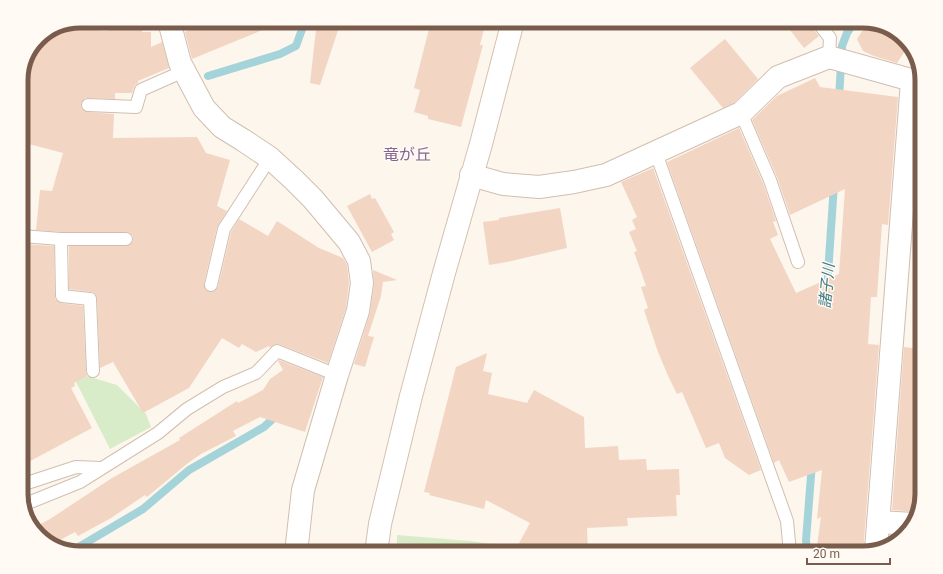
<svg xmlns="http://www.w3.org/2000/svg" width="943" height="574" font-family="Roboto,'Noto Sans JP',sans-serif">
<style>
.green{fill:#d8ecc9}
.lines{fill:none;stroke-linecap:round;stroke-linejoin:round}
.stream{stroke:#a5d3da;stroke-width:8}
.building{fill:#f3d5c3}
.lane-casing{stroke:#d1beb0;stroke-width:14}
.street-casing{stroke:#d1beb0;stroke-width:24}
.secondary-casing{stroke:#d6c0b0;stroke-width:24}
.lane{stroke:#fff;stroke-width:12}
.street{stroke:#fff;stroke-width:22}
.secondary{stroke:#fff;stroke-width:22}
.labels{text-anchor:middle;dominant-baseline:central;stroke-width:3;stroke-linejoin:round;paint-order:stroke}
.water-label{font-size:15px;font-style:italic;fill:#437c86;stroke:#fffaf3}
.quarter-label{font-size:16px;fill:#846695;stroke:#fffaf3}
.rim{fill:none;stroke:#7a5c4d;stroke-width:5}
</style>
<rect width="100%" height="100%" fill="#fdf6ec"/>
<!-- green -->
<g class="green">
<polygon points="80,374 117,385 146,414 151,427 110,449 76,382"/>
<polygon points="397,535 470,541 499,545 494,553 421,553 397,548"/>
</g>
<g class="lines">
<!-- stream -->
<g class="stream">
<polyline points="208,76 280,54 296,46 305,21"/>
<polyline points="839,99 842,46 847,33 855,21"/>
<polyline points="827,289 834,184"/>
<polyline points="72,551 143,509 189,470 264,427 278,414"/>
<polyline points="807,553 806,540 812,463"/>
</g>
</g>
<!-- building -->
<g class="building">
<polygon points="107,21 142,21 142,32 151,32 151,47 162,42 169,68 138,81 138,83 135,85 132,93 115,93 115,99 85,98 81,104 82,109 88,112 114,114 113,138 197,137 206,153 230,160 217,206 227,211 217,227 204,283 206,290 213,292 216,290 218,287 231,232 239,219 268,236 277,221 319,248 343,258 347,265 349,283 346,308 328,363 279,344 275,344 270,348 269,346 256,352 242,344 239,348 222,338 189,388 143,413 113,362 100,368 97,298 94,293 91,292 69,289 69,246 126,246 133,242 133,236 130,233 126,232 61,232 36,230 40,190 52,191 63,153 21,142 21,76 38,38 63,28 107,31"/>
<polygon points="209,21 282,21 282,22 192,59 185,32"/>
<polygon points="317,21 341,21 320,85 310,83"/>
<polygon points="431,21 486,21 480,45 483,45 461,127 428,119 428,116 414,112 420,90 414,88"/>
<polygon points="783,21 810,21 811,26 819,36 804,48"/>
<polygon points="868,22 893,29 909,45 897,63 874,56 863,51 857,39"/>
<polygon points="725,39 758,79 734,103 723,108 690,68"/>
<polygon points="815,78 820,87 898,97 888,225 882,224 877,297 871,297 868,344 879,345 863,553 816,553 821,517 817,519 822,470 789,482 779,460 774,463 667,162 739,128 763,183 776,221 773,222 778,235 770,239 796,293 839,274 845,189 790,215 777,177 752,120 777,96"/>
<polygon points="653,168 761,470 749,475 725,458 719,443 706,448 682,392 677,394 669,378 658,352 644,310 648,308 641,287 646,286 634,252 637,251 629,232 636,229 632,220 637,217 621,182"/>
<polygon points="370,194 372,199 375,198 394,232 391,234 394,240 372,252 347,206"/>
<polygon points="916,196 922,197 922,227 913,227"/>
<polygon points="560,208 567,248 507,262 489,265 483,222 499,220 499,218"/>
<polygon points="21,244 54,246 55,299 61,303 83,306 86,371 87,376 74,383 75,386 71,388 92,428 21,466"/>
<polygon points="373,270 397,280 383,282 381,296 368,336 374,337 365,367 354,364 370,313 374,285"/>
<polygon points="904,347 922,349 922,494 917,512 892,510"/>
<polygon points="487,353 483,371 492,373 488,394 527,403 534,390 584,417 585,448 618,446 619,460 646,459 647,470 679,469 680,495 676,495 677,516 627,518 628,526 587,528 588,553 529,553 517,547 530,523 486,500 484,509 429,495 430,493 424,492 456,367"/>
<polygon points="279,360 323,377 305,432 260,417 233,431 236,436 201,454 188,463 147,497 145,495 111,518 78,536 75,532 51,545 33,528 50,519 112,478 180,440 179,438 237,401 238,403 263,390 270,379 283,370 278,361"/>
<polygon points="890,535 902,536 893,545 889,546"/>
</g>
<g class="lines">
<defs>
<g id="lane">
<polyline points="817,21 830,38 829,57"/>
<polyline points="88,105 136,107 141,90 184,71"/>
<polyline points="741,113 770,180 798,262"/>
<polyline points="656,153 787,521 790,553"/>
<polyline points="21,236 61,239 126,239"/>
<polyline points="61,239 62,296 90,299 93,371"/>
<polyline points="211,285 224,229 270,158"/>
<polyline points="21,485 76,467 101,468"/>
<polyline points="23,505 80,482 158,433 187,409 223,387 256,373 277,351 337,375"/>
</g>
<g id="street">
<polyline points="169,21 180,63 204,108 222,127 243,140 270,158 294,180 313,199 349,242 359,261 362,283 358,311 337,375 303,490 296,553"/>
<polyline points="471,175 503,184 539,187 574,182 606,175 741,113 778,77 829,57 922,83"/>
<polyline points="878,522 914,524"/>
<polyline points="876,550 912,81"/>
</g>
<polyline id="secondary" points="376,553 380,524 411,396 444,273 481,144 513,21"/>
</defs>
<!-- lane casing -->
<use href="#lane" class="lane-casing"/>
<!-- street casing -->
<use href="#street" class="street-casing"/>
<!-- secondary casing -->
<use href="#secondary" class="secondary-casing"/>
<!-- lane -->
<use href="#lane" class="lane"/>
<!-- street -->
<use href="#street" class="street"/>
<!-- secondary -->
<use href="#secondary" class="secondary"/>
</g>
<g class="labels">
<!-- water labels -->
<g class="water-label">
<text transform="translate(827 286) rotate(-85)">諸子川</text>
</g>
<!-- quarter labels -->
<g class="quarter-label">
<text x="407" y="154">竜が丘</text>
</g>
</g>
<!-- crop -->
<path d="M0 0H943V574H0ZM80 28H863A52 52 0 0 1 915 80V494A52 52 0 0 1 863 546H80A52 52 0 0 1 28 494V80A52 52 0 0 1 80 28Z" fill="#fffaf3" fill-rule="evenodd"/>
<path class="rim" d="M80 28H863A52 52 0 0 1 915 80V494A52 52 0 0 1 863 546H80A52 52 0 0 1 28 494V80A52 52 0 0 1 80 28Z"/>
<!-- scale -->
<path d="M807 558v6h83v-6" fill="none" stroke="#7a5c4d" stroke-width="2"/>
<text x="813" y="558" font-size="12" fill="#7a5c4d" stroke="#fffaf3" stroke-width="3" paint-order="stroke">20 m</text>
</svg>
